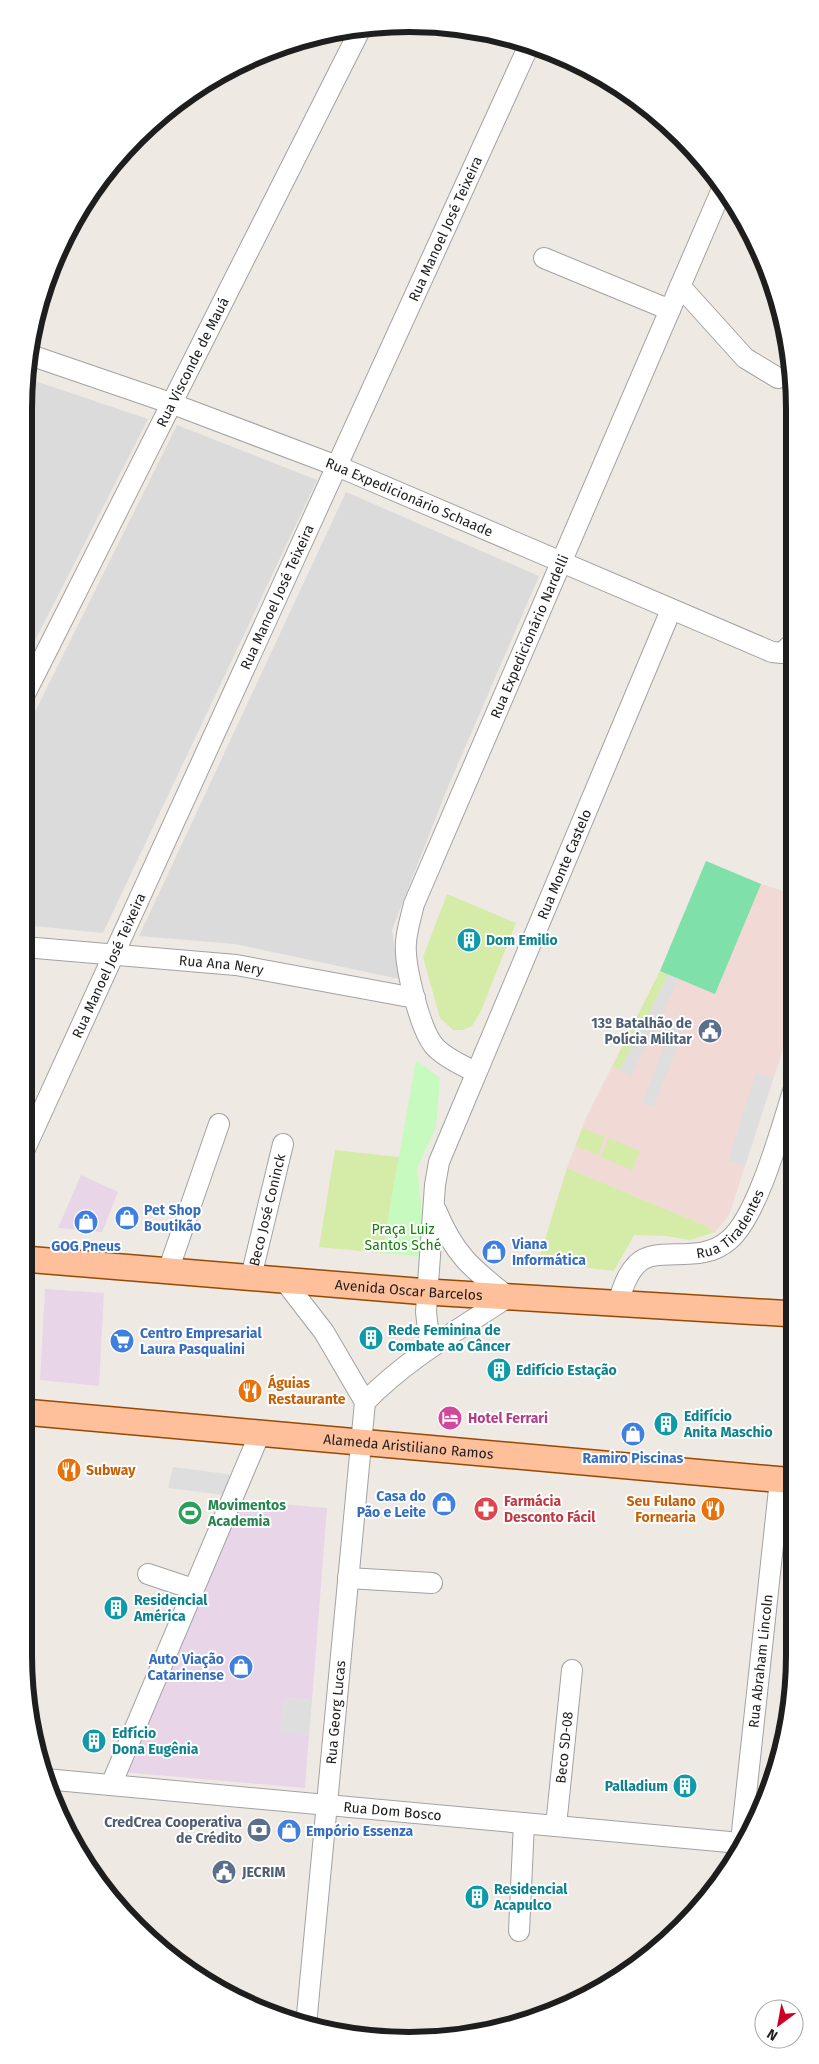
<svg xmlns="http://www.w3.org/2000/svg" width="819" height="2064" font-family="'Fira Sans',sans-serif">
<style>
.residential{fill:#dcdbdb}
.industrial{fill:#e8d5e8}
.military{fill:#f1d9d6}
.grass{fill:#d5eba8}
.park{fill:#c6fabf}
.pitch{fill:#80e0a9}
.parking{fill:#dedede}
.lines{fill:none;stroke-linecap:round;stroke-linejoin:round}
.minor-casing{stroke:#a2a2a2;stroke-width:22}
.major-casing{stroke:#984900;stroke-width:28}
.minor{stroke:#fff;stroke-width:20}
.major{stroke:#fec09a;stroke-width:25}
.labels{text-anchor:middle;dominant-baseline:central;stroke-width:4;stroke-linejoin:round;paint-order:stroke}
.street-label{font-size:14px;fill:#1e1e1e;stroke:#fff}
.culture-label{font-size:14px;font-weight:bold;fill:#0d838f;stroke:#fff;text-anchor:start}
.service-label{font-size:14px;font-weight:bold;fill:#4e5e75;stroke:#fff;text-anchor:end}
.shop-label{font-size:14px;font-weight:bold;fill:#366cbe;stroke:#fff;text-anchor:start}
.park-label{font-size:14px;fill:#157f09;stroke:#fff}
.food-label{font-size:14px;font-weight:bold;fill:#c56008;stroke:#fff;text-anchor:start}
.hotel-label{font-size:14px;font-weight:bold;fill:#b23c85;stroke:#fff;text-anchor:start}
.health-label{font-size:14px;font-weight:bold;fill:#be3a42;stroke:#fff;text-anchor:start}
.leisure-label{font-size:14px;font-weight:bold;fill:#27864d;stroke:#fff;text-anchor:start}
.rim{fill:none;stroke:#1e1e1e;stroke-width:6}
</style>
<rect width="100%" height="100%" fill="#efe9e4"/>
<!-- residential -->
<g class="residential">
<polygon points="29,379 148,419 24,662 24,410"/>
<polygon points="177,425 317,480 103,933 24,925 24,734"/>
<polygon points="346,492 539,576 445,794 392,930 399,979 235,944 139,936"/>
</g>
<!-- industrial -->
<g class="industrial">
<polygon points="81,1175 118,1192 102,1232 58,1228"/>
<polygon points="45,1289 104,1293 99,1386 40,1380"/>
<polygon points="241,1501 327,1508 312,1700 285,1698 281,1732 309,1735 305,1788 122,1772"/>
</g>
<!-- military -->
<polygon class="military" points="706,861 761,884 793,894 794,1016 729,1215 715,1232 706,1226 567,1168 585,1120 660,971"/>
<!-- grass -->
<g class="grass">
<polygon points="447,894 516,923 481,1011 472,1026 463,1030 453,1030 440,1018 423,957"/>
<polygon points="660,971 668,975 620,1070 613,1066"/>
<polygon points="582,1128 605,1137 598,1155 576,1146"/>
<polygon points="609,1138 640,1151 632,1170 601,1157"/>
<polygon points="335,1150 399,1157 382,1253 319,1247"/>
<polygon points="567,1168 706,1226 715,1232 690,1240 666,1236 634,1235 614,1271 538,1262"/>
</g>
<!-- park -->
<polygon class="park" points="416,1060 440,1078 436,1127 417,1168 421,1204 422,1257 382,1253"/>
<!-- pitch -->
<polygon class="pitch" points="706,861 761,884 715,994 660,971"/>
<!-- parking -->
<g class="parking">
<polygon points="668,975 679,979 631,1076 620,1070"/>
<polygon points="677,1015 688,1020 653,1107 642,1102"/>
<polygon points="756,1073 773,1078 745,1166 728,1160"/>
<polygon points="173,1467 234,1475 225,1495 168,1488"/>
<polygon points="285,1698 312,1700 309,1735 281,1733"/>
</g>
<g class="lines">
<defs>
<g id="minor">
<polyline points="544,258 670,310"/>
<polyline points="680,286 745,358 778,378"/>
<path id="s1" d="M33 356 173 404 337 466 772 652 782 653 793 643"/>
<path id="s2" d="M24 696 361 28"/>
<path id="s3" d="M24 947 236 965 415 998"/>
<path id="s4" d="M475 1072C462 1065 447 1059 436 1048 420 1032 404 964 406 942 407 929 411 917 414 904L722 189"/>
<path id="s5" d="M24 1151 530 43"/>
<polyline points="168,1271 219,1124"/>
<path id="s6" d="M251 1277 283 1144"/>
<polyline points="283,1279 324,1332 365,1402"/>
<path id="s7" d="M617 1305C622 1291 626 1275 637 1264 656 1244 700 1266 729 1240 758 1216 782 1125 794 1088"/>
<path id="s8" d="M430 1347 426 1312 435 1185 439 1162 671 610"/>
<path d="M365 1402C407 1359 458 1330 508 1297 471 1268 454 1254 436 1210"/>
<polyline points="148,1574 193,1589"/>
<polyline points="348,1578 432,1583"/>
<path id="s9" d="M45 1779 740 1843"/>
<polyline points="111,1785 260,1433"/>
<path id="s10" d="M556 1826 572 1670"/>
<path id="s11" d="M741 1841 780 1480"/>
<polyline points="519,1931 524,1823"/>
<path id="s12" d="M306 2025 365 1402"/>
</g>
<g id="major">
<path id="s13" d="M24 1259 428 1292 794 1314"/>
<path id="s14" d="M24 1412 795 1481"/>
</g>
</defs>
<!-- minor casing -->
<use href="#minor" class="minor-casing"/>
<!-- major casing -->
<use href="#major" class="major-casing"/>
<!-- minor -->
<use href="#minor" class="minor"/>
<!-- major -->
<use href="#major" class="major"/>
</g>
<!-- icons -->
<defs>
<symbol id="building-disc" viewBox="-11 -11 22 22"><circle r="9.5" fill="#0f9aa8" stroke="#fff"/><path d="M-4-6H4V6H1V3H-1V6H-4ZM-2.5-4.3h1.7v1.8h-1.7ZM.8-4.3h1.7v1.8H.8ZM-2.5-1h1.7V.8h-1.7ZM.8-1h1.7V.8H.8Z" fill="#fff"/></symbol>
<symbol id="civic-disc" viewBox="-11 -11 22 22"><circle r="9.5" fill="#5c6f8a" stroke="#fff"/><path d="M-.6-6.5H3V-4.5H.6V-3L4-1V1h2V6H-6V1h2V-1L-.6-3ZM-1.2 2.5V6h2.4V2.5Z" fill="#fff"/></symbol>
<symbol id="shop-disc" viewBox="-11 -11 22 22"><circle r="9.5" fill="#3f7fe0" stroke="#fff"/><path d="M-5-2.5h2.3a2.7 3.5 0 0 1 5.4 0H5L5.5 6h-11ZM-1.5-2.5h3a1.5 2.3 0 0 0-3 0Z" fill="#fff"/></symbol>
<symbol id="supermarket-disc" viewBox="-11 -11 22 22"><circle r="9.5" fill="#3f7fe0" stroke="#fff"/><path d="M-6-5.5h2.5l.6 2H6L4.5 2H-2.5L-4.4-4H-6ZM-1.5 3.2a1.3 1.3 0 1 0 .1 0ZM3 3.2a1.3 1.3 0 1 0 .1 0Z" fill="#fff"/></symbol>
<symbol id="restaurant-disc" viewBox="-11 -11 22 22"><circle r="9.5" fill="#e8710a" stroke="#fff"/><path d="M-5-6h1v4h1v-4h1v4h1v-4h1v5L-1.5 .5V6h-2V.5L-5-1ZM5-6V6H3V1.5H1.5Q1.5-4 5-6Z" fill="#fff"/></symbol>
<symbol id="hotel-disc" viewBox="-11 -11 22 22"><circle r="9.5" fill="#d1479c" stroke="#fff"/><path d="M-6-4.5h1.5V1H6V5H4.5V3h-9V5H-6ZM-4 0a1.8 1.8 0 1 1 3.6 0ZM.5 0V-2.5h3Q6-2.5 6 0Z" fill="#fff"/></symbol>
<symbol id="pharmacy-disc" viewBox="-11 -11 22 22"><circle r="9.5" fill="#e0444e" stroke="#fff"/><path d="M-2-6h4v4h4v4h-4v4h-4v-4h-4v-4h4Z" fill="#fff"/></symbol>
<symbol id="stadium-disc" viewBox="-11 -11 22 22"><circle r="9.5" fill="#2e9e5b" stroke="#fff"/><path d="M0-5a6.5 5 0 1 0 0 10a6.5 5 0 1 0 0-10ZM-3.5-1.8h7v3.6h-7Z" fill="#fff"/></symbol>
<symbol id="bank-disc" viewBox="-11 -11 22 22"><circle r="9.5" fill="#5c6f8a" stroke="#fff"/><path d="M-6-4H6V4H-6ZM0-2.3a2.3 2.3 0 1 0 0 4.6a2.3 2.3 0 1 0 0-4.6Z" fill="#fff"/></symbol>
</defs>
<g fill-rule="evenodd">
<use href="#building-disc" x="455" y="926" width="28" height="28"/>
<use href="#civic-disc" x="696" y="1017" width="28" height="28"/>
<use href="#shop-disc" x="113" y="1204" width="28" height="28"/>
<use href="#shop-disc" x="72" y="1208" width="28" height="28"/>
<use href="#shop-disc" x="480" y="1238" width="28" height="28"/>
<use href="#building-disc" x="357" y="1324" width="28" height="28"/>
<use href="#supermarket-disc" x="108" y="1327" width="28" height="28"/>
<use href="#building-disc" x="485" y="1356" width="28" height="28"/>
<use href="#restaurant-disc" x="236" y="1377" width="28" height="28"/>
<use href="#hotel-disc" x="436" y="1404" width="28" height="28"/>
<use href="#building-disc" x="652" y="1410" width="28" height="28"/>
<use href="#shop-disc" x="619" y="1420" width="28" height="28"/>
<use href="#restaurant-disc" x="55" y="1456" width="28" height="28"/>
<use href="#shop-disc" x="430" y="1490" width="28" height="28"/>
<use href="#pharmacy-disc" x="472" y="1495" width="28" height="28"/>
<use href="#restaurant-disc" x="699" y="1495" width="28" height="28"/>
<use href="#stadium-disc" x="176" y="1499" width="28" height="28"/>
<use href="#building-disc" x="102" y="1594" width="28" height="28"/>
<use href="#shop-disc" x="227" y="1653" width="28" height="28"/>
<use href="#building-disc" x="80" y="1727" width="28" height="28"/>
<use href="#building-disc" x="671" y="1772" width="28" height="28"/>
<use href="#bank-disc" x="245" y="1816" width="28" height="28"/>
<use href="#shop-disc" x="275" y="1817" width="28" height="28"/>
<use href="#civic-disc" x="210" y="1858" width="28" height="28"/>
<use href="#building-disc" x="463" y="1883" width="28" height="28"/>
</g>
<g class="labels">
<!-- street labels -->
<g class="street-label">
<text stroke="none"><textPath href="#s5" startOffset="1014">Rua Manoel José Teixeira</textPath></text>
<text stroke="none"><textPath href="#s2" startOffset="374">Rua Visconde de Mauá</textPath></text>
<text stroke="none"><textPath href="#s1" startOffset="402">Rua Expedicionário Schaade</textPath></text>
<text stroke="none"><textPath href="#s5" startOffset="609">Rua Manoel José Teixeira</textPath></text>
<text stroke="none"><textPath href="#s4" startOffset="488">Rua Expedicionário Nardelli</textPath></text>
<text stroke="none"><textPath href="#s8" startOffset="509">Rua Monte Castelo</textPath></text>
<text stroke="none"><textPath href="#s5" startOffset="204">Rua Manoel José Teixeira</textPath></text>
<text stroke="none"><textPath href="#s3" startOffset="198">Rua Ana Nery</textPath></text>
<text stroke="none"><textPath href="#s6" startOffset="69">Beco José Coninck</textPath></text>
<text stroke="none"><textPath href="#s7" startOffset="155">Rua Tiradentes</textPath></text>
<text stroke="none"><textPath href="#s13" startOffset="386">Avenida Oscar Barcelos</textPath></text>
<text stroke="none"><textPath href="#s14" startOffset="386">Alameda Aristiliano Ramos</textPath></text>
<text stroke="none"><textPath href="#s11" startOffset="181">Rua Abraham Lincoln</textPath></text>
<text stroke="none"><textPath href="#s12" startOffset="314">Rua Georg Lucas</textPath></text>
<text stroke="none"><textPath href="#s10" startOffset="79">Beco SD-08</textPath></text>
<text stroke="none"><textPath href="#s9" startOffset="349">Rua Dom Bosco</textPath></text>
</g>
<!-- culture labels -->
<g class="culture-label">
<text x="486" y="940">Dom Emilio</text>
<text x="388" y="1330">Rede Feminina de<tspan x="388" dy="16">Combate ao Câncer</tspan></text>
<text x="516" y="1370">Edifício Estação</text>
<text x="684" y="1416">Edifício<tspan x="684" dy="16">Anita Maschio</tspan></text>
<text x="134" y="1600">Residencial<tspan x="134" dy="16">América</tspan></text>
<text x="112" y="1733">Edfício<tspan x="112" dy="16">Dona Eugênia</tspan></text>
<text x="668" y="1786" text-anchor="end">Palladium</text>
<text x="494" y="1889">Residencial<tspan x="494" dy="16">Acapulco</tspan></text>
</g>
<!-- service labels -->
<g class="service-label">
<text x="692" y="1023">13º Batalhão de<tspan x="692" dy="16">Polícia Militar</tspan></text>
<text x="242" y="1822">CredCrea Cooperativa<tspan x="242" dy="16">de Crédito</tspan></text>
<text x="242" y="1872" text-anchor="start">JECRIM</text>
</g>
<!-- shop labels -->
<g class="shop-label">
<text x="144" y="1210">Pet Shop<tspan x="144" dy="16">Boutikão</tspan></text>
<text x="512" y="1244">Viana<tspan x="512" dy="16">Informática</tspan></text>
<text x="86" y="1246" text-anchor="middle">GOG Pneus</text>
<text x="140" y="1333">Centro Empresarial<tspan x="140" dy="16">Laura Pasqualini</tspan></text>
<text x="633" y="1458" text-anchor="middle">Ramiro Piscinas</text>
<text x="426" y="1496" text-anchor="end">Casa do<tspan x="426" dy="16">Pão e Leite</tspan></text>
<text x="224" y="1659" text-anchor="end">Auto Viação<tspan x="224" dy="16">Catarinense</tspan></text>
<text x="306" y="1831">Empório Essenza</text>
</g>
<!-- park labels -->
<g class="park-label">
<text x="403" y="1229">Praça Luiz<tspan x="403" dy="16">Santos Sché</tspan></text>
</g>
<!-- food labels -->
<g class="food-label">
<text x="268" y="1383">Águias<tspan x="268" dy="16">Restaurante</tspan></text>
<text x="86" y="1470">Subway</text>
<text x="696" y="1501" text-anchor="end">Seu Fulano<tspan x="696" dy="16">Fornearia</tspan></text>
</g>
<!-- hotel labels -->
<g class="hotel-label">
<text x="468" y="1418">Hotel Ferrari</text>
</g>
<!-- health labels -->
<g class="health-label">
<text x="504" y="1501">Farmácia<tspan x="504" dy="16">Desconto Fácil</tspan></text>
</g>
<!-- leisure labels -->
<g class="leisure-label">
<text x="208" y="1505">Movimentos<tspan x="208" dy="16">Academia</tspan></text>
</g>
</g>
<!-- crop -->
<path d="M0 0H819V2064H0ZM409 32H409A377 377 0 0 1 786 409V1655A377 377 0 0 1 409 2032H409A377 377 0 0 1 32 1655V409A377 377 0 0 1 409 32Z" fill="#fff" fill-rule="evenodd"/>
<path class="rim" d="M409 32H409A377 377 0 0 1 786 409V1655A377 377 0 0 1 409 2032H409A377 377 0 0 1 32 1655V409A377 377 0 0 1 409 32Z"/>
<!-- north arrow -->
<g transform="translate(779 2024) rotate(212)"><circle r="24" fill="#ffffff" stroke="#a5a5a5"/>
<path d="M0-4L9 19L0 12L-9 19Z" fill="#cc0026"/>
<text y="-8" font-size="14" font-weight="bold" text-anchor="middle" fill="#1e1e1e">N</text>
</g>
</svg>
